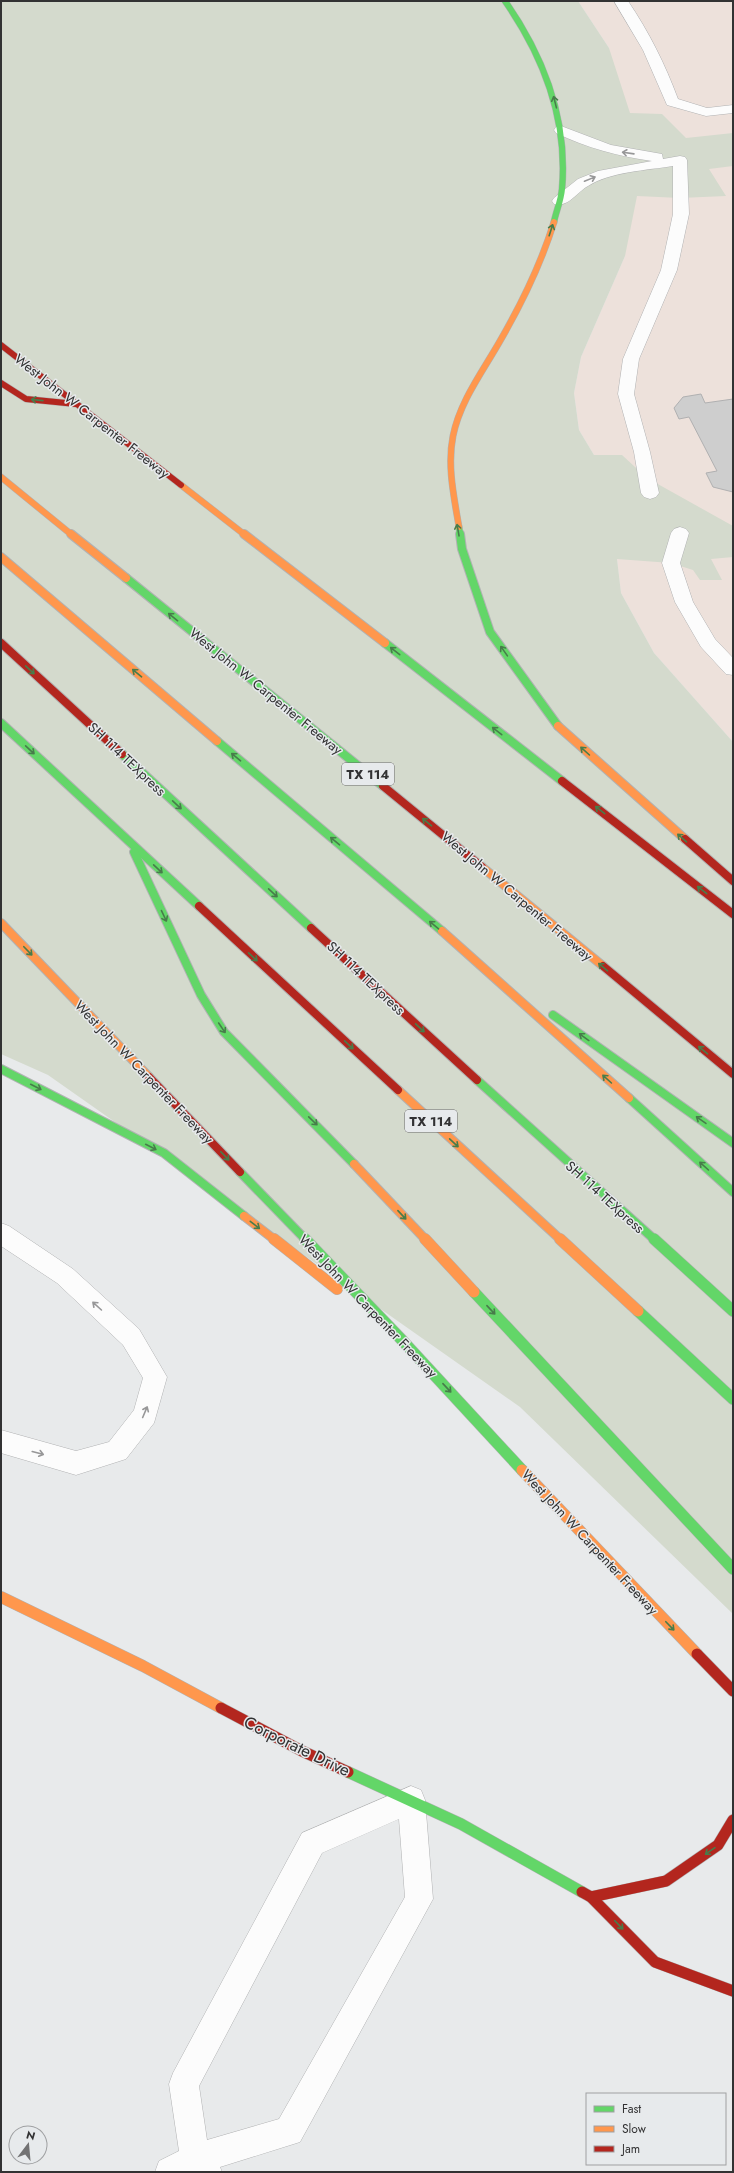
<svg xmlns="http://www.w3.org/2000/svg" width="734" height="2173" font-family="Jost,sans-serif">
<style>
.commercial{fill:#ede1db}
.green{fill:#d4dacd}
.building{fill:#cecece;stroke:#b0b0b1}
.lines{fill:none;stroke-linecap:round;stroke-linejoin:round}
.lane-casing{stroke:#b1b2b3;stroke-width:1}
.fast-far2-casing{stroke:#b1b2b3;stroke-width:7}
.fast-far1-casing{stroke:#b1b2b3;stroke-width:10}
.fast-casing{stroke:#b1b2b3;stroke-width:12}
.slow-far2-casing{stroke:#b1b2b3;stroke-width:7}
.slow-far1-casing{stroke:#b1b2b3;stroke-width:10}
.slow-casing{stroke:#b1b2b3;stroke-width:12}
.jam-far2-casing{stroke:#b1b2b3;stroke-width:7}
.jam-far1-casing{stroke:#b1b2b3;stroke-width:10}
.jam-casing{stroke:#b1b2b3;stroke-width:12}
.lane{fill:#fcfcfc;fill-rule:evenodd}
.fast-far2{stroke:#63d668;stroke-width:6}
.fast-far1{stroke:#63d668;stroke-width:8}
.fast{stroke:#63d668;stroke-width:11}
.slow-far2{stroke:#ff974d;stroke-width:6}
.slow-far1{stroke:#ff974d;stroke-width:8}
.slow{stroke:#ff974d;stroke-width:11}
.jam-far2{stroke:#b3261e;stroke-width:6}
.jam-far1{stroke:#b3261e;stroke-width:8}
.jam{stroke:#b3261e;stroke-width:11}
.oneway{stroke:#487c4b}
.oneway2{stroke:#979798}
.labels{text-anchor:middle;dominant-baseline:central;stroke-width:3;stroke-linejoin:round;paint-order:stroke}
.shield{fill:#e7eaec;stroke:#68696a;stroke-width:1}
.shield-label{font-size:13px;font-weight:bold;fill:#323233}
.street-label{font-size:14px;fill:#323233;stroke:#e7eaec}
.near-street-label{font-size:17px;fill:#323233;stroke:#e7eaec}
</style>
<rect width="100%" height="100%" fill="#e8eaeb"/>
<!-- commercial -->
<polygon class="commercial" points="578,1 733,1 733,742 654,653 621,593 617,559 594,455 579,430 574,393 581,357 625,256 609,48"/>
<!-- green -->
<polygon class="green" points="1,1 578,1 609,48 630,113 662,114 686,138 733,133 733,166 709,169 726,196 680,198 637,196 625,256 581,357 574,393 579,430 594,455 622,455 647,478 733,526 733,557 711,559 722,580 700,580 693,570 671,563 617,559 621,593 654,653 733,742 733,1614 520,1407 48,1075 1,1054"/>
<!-- building -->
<polygon class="building" points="701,394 705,403 733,399 733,492 713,487 706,473 717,471 689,417 679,419 674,408 683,397"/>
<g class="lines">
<defs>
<g id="lane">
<path d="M614 1H628C649 32 665 64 678 99L707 108 733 105V113L706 116 667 105 643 50Z"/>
<path d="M561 126 611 145 662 154 663 159 680 156 685 157 687 160 689 214 677 270 639 359 634 394 650 452 659 493 656 497 650 499 644 497 641 493 634 452 618 394 623 359 661 270 673 214V166C648 170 609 172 588 186 577 192 568 208 554 204L552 201 554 198 578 179 598 171 652 161C618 156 587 148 556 133L554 130 556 127Z"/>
<polygon points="680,527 686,529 689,533 680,563 693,602 715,639 733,658 733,675 726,674 701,647 675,602 662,563 671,533 674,529"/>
<polygon points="1,1223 9,1226 73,1269 139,1329 167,1377 154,1423 126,1459 76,1475 1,1453 1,1430 76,1451 109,1442 134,1410 143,1378 123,1345 57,1283 1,1246"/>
<path d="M411 1786 421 1790 425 1800 433 1899 300 2142 220 2167 222 2172H155L159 2161 179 2151 169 2084 173 2073 302 1833ZM399 1819 405 1897 279 2119 207 2140 199 2086 322 1853Z"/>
</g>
<g id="fast-far2">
<path d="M505 1C544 57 568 120 562 189 561 201 556 211 554 222"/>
<polyline points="459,527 460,535"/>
</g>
<g id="fast-far1">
<polyline points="460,534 462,549 490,632 558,726"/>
<polyline points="126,578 383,786"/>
<polyline points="385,643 562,781"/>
<polyline points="1,723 199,906"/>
<polyline points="217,741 442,931"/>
<polyline points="122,754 311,928"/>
<polyline points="134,852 201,995 224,1032 354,1164"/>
<polyline points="553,1015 733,1143"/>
<polyline points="1,1069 164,1153 244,1216"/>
<polyline points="477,1080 655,1240"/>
<polyline points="629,1098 733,1192"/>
<polyline points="240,1172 306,1240"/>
</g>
<g id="fast">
<polyline points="305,1239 401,1339 522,1470"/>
<polyline points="654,1239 733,1311"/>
<polyline points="474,1292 733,1569"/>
<polyline points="638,1311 733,1399"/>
<polyline points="348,1772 461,1824 582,1892"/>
</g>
<g id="slow-far2">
<polyline points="1,477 72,535"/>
<polyline points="181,485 245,535"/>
<path d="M459 527C454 497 447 466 453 436 460 401 483 371 500 341 522 303 541 264 554 222"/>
</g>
<g id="slow-far1">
<polyline points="71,534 126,578"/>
<polyline points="244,534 385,643"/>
<polyline points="1,557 217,741"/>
<polyline points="558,726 685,839"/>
<polyline points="482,867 603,966"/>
<polyline points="1,923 149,1077"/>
<polyline points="442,931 629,1098"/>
<polyline points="398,1090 561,1240"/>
<polyline points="354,1164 426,1240"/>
<polyline points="244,1216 275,1240"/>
</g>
<g id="slow">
<polyline points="274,1239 337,1289"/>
<polyline points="425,1239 474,1292"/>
<polyline points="560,1239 638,1311"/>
<polyline points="522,1470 697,1654"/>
<polyline points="1,1597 143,1666 221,1708"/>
</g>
<g id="jam-far2">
<polyline points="1,345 181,485"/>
<polyline points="1,383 26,399 76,404"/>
</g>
<g id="jam-far1">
<polyline points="1,643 122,754"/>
<polyline points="562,781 733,914"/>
<polyline points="383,786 482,867"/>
<polyline points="685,839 733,881"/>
<polyline points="199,906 398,1090"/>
<polyline points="311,928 477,1080"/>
<polyline points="603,966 733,1074"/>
<polyline points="149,1077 240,1172"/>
</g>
<g id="jam">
<polyline points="697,1654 733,1691"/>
<polyline points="221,1708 302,1751 348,1772"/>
<polyline points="582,1892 591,1897 655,1962 733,1991"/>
<polyline points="591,1897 666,1881 718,1845 733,1820"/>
</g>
</defs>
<!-- lane casing -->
<use href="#lane" class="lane-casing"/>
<!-- fast-far2 casing -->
<use href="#fast-far2" class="fast-far2-casing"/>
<!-- fast-far1 casing -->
<use href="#fast-far1" class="fast-far1-casing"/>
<!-- fast casing -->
<use href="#fast" class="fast-casing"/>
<!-- slow-far2 casing -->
<use href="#slow-far2" class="slow-far2-casing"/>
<!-- slow-far1 casing -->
<use href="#slow-far1" class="slow-far1-casing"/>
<!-- slow casing -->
<use href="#slow" class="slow-casing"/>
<!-- jam-far2 casing -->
<use href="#jam-far2" class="jam-far2-casing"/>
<!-- jam-far1 casing -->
<use href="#jam-far1" class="jam-far1-casing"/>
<!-- jam casing -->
<use href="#jam" class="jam-casing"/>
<!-- lane -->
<use href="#lane" class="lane"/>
<!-- fast-far2 -->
<use href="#fast-far2" class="fast-far2"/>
<!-- fast-far1 -->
<use href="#fast-far1" class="fast-far1"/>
<!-- fast -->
<use href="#fast" class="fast"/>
<!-- slow-far2 -->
<use href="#slow-far2" class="slow-far2"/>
<!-- slow-far1 -->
<use href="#slow-far1" class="slow-far1"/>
<!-- slow -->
<use href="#slow" class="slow"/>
<!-- jam-far2 -->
<use href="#jam-far2" class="jam-far2"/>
<!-- jam-far1 -->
<use href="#jam-far1" class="jam-far1"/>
<!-- jam -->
<use href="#jam" class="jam"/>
</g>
<!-- one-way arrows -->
<defs><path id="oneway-shaft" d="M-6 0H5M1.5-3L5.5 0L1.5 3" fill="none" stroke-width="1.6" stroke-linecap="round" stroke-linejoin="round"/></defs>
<g class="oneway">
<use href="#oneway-shaft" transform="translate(555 102) rotate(-104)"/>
<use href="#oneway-shaft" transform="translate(551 230) rotate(-72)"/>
<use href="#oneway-shaft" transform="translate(37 400) rotate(-174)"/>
<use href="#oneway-shaft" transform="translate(458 530) rotate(-100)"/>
<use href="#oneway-shaft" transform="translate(173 617) rotate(-141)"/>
<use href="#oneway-shaft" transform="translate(395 651) rotate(-142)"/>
<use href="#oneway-shaft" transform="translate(504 651) rotate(-125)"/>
<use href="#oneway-shaft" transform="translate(30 670) rotate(43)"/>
<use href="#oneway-shaft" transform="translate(137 673) rotate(-140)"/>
<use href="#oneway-shaft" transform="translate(497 731) rotate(-142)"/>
<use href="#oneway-shaft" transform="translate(30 750) rotate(43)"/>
<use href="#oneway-shaft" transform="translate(585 751) rotate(-138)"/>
<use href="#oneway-shaft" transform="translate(236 757) rotate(-140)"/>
<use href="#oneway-shaft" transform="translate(177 805) rotate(43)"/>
<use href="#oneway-shaft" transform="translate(600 810) rotate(-142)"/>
<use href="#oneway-shaft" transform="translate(427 822) rotate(-140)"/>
<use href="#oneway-shaft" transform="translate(682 838) rotate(-139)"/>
<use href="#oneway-shaft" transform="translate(335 841) rotate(-140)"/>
<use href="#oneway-shaft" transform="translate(158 869) rotate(43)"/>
<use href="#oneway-shaft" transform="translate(702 890) rotate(-142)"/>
<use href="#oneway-shaft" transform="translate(273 893) rotate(43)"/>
<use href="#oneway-shaft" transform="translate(164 916) rotate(65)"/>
<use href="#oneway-shaft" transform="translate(434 925) rotate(-140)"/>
<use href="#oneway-shaft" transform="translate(28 951) rotate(46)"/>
<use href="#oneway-shaft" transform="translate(253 957) rotate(43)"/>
<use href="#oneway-shaft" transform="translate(603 967) rotate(-140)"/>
<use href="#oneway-shaft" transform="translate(222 1028) rotate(56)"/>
<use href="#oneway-shaft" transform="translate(420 1028) rotate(43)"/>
<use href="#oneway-shaft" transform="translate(584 1037) rotate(-144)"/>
<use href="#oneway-shaft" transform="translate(349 1045) rotate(43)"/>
<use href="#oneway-shaft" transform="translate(703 1050) rotate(-140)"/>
<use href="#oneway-shaft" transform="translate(607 1079) rotate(-138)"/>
<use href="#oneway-shaft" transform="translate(36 1087) rotate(27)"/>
<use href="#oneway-shaft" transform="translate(701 1120) rotate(-145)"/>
<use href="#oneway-shaft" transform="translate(313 1121) rotate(44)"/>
<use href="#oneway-shaft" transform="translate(454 1143) rotate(43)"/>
<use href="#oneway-shaft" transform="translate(151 1147) rotate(27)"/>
<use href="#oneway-shaft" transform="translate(225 1156) rotate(46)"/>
<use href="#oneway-shaft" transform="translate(704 1166) rotate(-138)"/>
<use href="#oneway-shaft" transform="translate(402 1215) rotate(47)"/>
<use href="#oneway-shaft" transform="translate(255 1225) rotate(38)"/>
<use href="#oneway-shaft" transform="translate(491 1310) rotate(47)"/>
<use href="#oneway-shaft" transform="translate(447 1388) rotate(47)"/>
<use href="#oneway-shaft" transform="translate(670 1626) rotate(46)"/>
<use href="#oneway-shaft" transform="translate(710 1851) rotate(145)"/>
<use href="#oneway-shaft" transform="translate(619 1925) rotate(46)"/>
</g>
<g class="oneway2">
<use href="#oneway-shaft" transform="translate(628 153) rotate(-172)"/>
<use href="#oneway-shaft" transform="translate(590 179) rotate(-22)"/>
<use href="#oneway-shaft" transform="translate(97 1306) rotate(-138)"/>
<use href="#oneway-shaft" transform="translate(145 1412) rotate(-67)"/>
<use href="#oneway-shaft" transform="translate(38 1453) rotate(15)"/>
</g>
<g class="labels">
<!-- shield labels -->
<g class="shield">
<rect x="342" y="763" width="52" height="22" rx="3"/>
<rect x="405" y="1110" width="52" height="22" rx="3"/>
</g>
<g class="shield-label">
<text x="368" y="774">TX 114</text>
<text x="431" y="1121">TX 114</text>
</g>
<!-- street labels -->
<g class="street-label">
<text transform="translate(92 416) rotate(38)">West John W Carpenter Freeway</text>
<text transform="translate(266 691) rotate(39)">West John W Carpenter Freeway</text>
<text transform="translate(127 759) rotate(43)">SH 114 TEXpress</text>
<text transform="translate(517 896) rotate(40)">West John W Carpenter Freeway</text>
<text transform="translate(366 978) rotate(43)">SH 114 TEXpress</text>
<text transform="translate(144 1072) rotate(46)">West John W Carpenter Freeway</text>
<text transform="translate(605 1197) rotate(42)">SH 114 TEXpress</text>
<text transform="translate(368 1306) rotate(46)">West John W Carpenter Freeway</text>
<text transform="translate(590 1542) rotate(47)">West John W Carpenter Freeway</text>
</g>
<!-- near-street labels -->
<g class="near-street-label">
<text transform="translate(297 1746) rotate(26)">Corporate Drive</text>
</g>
</g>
<!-- border -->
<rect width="734" height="2173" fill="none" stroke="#323233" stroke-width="4"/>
<!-- legend -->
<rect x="586" y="2093" width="140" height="72" fill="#e7eaec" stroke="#9fa0a2"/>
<rect x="594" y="2106" width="20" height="6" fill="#63d668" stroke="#9fa0a2"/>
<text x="622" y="2113" font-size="12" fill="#323233">Fast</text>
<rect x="594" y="2126" width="20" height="6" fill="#ff974d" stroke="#9fa0a2"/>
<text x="622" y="2133" font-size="12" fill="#323233">Slow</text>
<rect x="594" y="2146" width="20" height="6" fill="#b3261e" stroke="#9fa0a2"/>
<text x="622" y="2153" font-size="12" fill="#323233">Jam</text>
<!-- north arrow -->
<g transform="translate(28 2145) rotate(16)"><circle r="19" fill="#e7eaec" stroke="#9fa0a2"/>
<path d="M0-3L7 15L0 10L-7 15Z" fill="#727273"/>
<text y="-6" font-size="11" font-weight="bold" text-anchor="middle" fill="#323233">N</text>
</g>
</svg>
